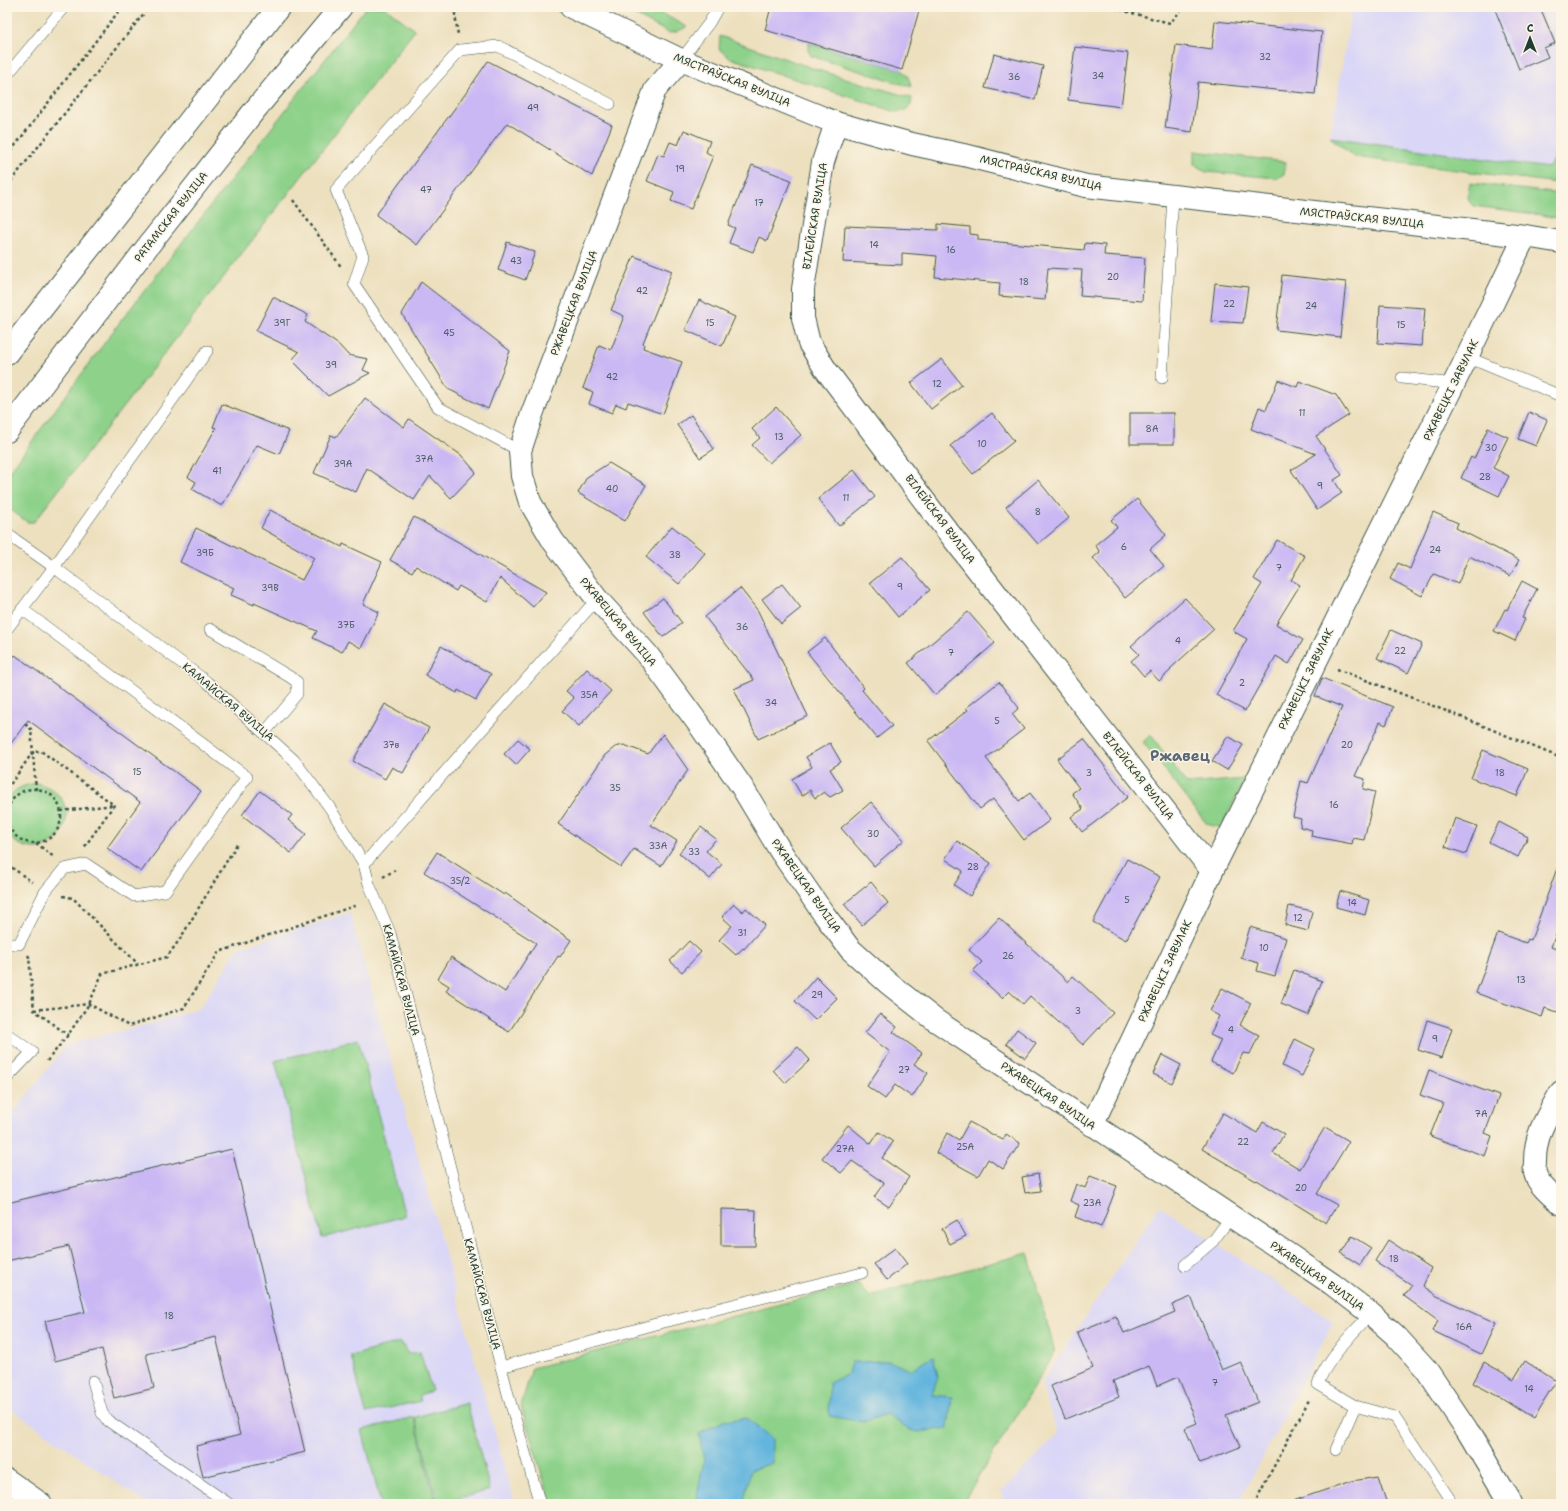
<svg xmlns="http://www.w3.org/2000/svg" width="1568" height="1511" font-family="'Shantell Sans',sans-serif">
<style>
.built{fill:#d9d6f7}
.green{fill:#8dd18a;stroke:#56875f}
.water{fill:#63b5de;stroke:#417989}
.building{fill:#cab8f4}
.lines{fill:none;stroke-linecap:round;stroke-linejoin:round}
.lane-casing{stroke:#3e5549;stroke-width:12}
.street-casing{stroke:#3e5549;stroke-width:24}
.secondary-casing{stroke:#3e5549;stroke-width:24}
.path{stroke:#3e5549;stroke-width:2.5;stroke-dasharray:3 3;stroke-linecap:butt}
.lane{stroke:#fff;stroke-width:11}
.street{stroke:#fff;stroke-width:22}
.secondary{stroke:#fff;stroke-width:22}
.labels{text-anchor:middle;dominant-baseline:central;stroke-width:3;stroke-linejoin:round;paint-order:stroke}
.number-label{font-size:9px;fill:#4a5c64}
.street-label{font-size:11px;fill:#1f3d34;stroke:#fcf5e5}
.district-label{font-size:15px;font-weight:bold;fill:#5b6877;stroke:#fcf5e5}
</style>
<rect width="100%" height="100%" fill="#fcf5e5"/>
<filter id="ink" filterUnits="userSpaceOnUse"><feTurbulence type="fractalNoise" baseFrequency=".025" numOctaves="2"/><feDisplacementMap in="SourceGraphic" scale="8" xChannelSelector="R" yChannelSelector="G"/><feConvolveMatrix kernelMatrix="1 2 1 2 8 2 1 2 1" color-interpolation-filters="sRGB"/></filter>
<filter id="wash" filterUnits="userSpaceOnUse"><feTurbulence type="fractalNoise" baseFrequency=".012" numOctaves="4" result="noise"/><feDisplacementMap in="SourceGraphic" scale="16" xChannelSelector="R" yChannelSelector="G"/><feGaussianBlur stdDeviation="0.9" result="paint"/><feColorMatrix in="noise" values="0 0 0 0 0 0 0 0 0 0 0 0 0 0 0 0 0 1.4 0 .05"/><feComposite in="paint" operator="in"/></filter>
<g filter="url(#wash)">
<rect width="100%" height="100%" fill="#ede0bf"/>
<!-- built -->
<g class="built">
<polygon points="1352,7 1561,7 1561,150 1548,168 1330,137"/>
<polygon points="350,913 515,1504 147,1504 7,1406 7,1121 67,1044 154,1023 200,1008 238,948"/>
<polygon points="1159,1206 1334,1321 1238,1504 1006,1504 1004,1502 1001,1492 1058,1434 1041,1384"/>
</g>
<!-- green -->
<g class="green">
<polygon points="366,7 385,7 415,30 34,522 27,522 7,507 7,475 120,322"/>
<polygon points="620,7 650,7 687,27 676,32 669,33"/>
<polygon points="720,36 818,70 912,98 911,105 904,111 896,112 730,58 719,49"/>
<path d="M808 43 902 70C908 76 910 79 911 87L811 56 808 50Z"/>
<polygon points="1330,137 1548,168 1561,150 1561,177 1557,183 1354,157"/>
<polygon points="1194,151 1286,162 1284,174 1278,178 1206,172 1194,164"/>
<path d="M1470 183 1561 194V219L1542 215 1473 206C1466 199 1468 192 1470 183Z"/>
<polygon points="1151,735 1187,784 1245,779 1223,824 1219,827 1212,826 1206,823 1143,742"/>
<path d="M36 783C90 796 63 861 23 846 16 843 11 839 7 833L8 797C17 788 24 785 36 783Z"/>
<polygon points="358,1039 405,1216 322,1238 275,1061"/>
<polygon points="1028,1253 1055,1352 962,1504 551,1504 521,1406 532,1368 858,1284 869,1296"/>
<polygon points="401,1342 408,1354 420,1352 432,1391 419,1395 421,1401 366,1413 351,1356"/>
<polygon points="467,1403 490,1490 438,1504 415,1417"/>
<polygon points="414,1417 436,1504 381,1504 362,1430"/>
</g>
<!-- water -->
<g class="water">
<polygon points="933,1356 938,1376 932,1395 952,1397 948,1428 918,1432 907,1429 887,1414 863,1422 829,1416 829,1383 848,1374 851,1362 888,1361 911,1370"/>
<polygon points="747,1418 772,1439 772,1463 751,1470 743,1504 693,1504 696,1501 704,1460 699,1434 723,1421"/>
</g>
<g id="blocks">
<!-- building -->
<g class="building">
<polygon points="771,7 920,7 902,70 765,30"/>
<polygon points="1494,7 1540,7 1555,43 1544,48 1548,57 1519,69"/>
<polygon points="1215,21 1322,32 1315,94 1198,82 1192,132 1165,128 1176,45 1212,50"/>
<polygon points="1075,47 1128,53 1121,107 1068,100"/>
<polygon points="994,54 1043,66 1035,100 985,88"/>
<polygon points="488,61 612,125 592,176 507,123 417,245 376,215 466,93"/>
<polygon points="684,130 710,141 706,152 713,156 691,209 671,201 674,192 647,181 658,154 664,156 670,142 678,145"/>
<polygon points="752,165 791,180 767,241 759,237 753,252 729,243 735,228 728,225"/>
<polygon points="938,224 970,227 970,234 978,235 978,240 1084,250 1085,243 1105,245 1104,255 1145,258 1142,301 1080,296 1082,270 1048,268 1045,300 999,296 1000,283 935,277 937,256 902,253 902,265 843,262 845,226 938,230"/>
<polygon points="507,242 535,252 525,280 498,270"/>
<polygon points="634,256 672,271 643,343 644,344 643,348 682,362 663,414 628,402 626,408 616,404 612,413 589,404 593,392 583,388 599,345 611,350 624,316 611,310"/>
<polygon points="1282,275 1346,282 1340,337 1276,330"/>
<polygon points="421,282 510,351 488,409 448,389 402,314"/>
<polygon points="1215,283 1248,287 1243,323 1211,321"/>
<polygon points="273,297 308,315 305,322 339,345 348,355 368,359 363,370 370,373 328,396 292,360 299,352 256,331"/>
<polygon points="699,300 735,317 722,346 685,330"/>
<polygon points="1380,305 1425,308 1422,346 1378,343"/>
<polygon points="942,359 962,385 931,409 911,383"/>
<polygon points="1278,380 1297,387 1299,381 1336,395 1349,415 1316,436 1342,475 1334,480 1342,493 1317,510 1291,470 1316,454 1251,429 1259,407 1266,410"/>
<polygon points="365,398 404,427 409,419 461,455 476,472 451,498 430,476 414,500 367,468 356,492 314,473 331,435 336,437"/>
<polygon points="222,404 289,431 279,454 257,445 222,506 192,489 196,482 188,477 216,428 213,427"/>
<polygon points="776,407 801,435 769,463 752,445 760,438 752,429"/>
<polygon points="1529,412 1547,420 1536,446 1518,439"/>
<polygon points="992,413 1014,441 973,474 950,446"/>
<rect x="1130" y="413" width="44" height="31"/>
<polygon points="691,415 714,449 700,458 677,425"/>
<polygon points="1488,428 1508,437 1493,468 1509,476 1499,496 1461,478 1471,457 1474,459"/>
<polygon points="609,463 646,485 625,521 578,493 587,477"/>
<polygon points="854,470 875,497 839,526 818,499"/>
<polygon points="1038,480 1069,518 1038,544 1006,507"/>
<polygon points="1137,499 1166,535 1150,549 1164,566 1125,598 1093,558 1100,552 1095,545 1117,527 1111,520"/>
<polygon points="270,510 342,547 343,544 382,562 363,604 379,612 361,648 348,641 342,652 313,638 317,631 254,603 254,605 231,595 234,588 180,562 196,528 302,580 314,558 261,528"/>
<polygon points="1433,512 1458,523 1456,528 1519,560 1510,576 1469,556 1458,584 1434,574 1422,596 1390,579 1398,563 1410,569"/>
<polygon points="414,517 469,548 546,592 533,607 500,578 487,602 459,586 456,591 416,566 412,572 390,560"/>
<polygon points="672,526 705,553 679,584 646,557"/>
<polygon points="1277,540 1305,556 1291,580 1300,585 1276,624 1303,640 1289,664 1276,656 1245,711 1216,695 1247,639 1233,631 1262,584 1254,579"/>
<polygon points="902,557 930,590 898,617 870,583"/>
<polygon points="1522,581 1537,589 1522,618 1525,619 1515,641 1494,631 1505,609 1507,610"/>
<polygon points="782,584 801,608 781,624 762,599"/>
<polygon points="740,588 758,611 808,716 758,739 734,689 754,680 705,617"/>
<polygon points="663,598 682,623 663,637 644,612"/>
<polygon points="1185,598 1214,629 1170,669 1171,670 1159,681 1150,671 1144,676 1131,661 1139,654 1131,646"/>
<polygon points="968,612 995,643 935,695 908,663"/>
<polygon points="1391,630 1422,644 1408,673 1377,658"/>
<polygon points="825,638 864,688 862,690 892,726 877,738 807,652"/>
<polygon points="441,646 491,674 476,700 458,690 457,693 425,675"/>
<polygon points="15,655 201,791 141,872 107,848 140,802 28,720 7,749 7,665"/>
<polygon points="587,669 611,691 579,726 562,711 574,698 566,691"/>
<polygon points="1322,678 1393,707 1386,725 1380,722 1355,776 1365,779 1363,789 1375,792 1364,840 1353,838 1352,844 1311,836 1312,830 1300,827 1301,819 1293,817 1301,781 1308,783 1342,707 1315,696"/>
<polygon points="999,682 1019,708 1012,714 1024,729 986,758 1019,801 1030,793 1050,820 1024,840 993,799 980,809 928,741 968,710 966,708"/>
<polygon points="385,704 429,728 403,773 392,767 385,779 353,761"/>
<polygon points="663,734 688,770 651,825 677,841 661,866 634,849 621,867 558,824 605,755 615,747 624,745 648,754"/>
<polygon points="1228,736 1243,745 1227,770 1212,761"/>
<polygon points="518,739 530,749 516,765 504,754"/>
<polygon points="1084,739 1128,797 1082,832 1071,817 1083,809 1072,793 1079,788 1057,759"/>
<polygon points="830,743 841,762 830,769 843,790 830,797 824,792 815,798 810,790 802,796 792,779 812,767 806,757"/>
<polygon points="1483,750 1528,769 1517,796 1471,778"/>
<polygon points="260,791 292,815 288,820 306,834 291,853 242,815"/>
<polygon points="871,802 904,840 874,866 841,828"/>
<polygon points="1455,818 1477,826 1466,854 1445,847"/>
<polygon points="1499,822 1528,837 1518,857 1489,842"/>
<polygon points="701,827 716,839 706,851 722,864 710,879 679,853"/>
<polygon points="957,841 991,863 970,896 954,885 963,871 945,859"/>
<polygon points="437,852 504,895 505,893 528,909 527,910 571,940 560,957 558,956 509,1032 446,991 449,986 438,979 451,957 505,992 536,943 424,872"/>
<polygon points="1127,859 1160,877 1126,940 1093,922"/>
<polygon points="1559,863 1561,863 1561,921 1551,947 1561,951 1561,1013 1545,1008 1542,1017 1476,993 1498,933 1526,943 1528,939 1531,940"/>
<polygon points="871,882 888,903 862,925 844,904"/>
<polygon points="1340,891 1369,900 1365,915 1336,907"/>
<polygon points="734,904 743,912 746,908 765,925 744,949 743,948 736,955 719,940 732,926 722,917"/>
<polygon points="1289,906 1312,911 1308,931 1285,925"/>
<polygon points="999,918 1068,982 1073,976 1113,1013 1083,1045 1030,996 1023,1004 1009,991 1002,998 973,971 982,962 969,950"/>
<polygon points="1250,927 1286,938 1275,976 1257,971 1259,963 1241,958"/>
<polygon points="689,941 701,952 682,972 670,961"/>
<polygon points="1294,970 1322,981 1308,1015 1281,1004"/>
<polygon points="816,977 837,998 815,1020 795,1001"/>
<polygon points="1222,988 1251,1003 1240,1025 1259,1035 1250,1054 1243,1053 1233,1073 1211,1062 1221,1040 1210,1035 1219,1016 1210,1011"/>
<polygon points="880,1014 897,1027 893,1032 922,1053 914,1064 928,1073 912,1097 895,1085 885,1099 867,1086 890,1052 865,1033"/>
<polygon points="1427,1020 1452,1028 1442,1058 1418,1050"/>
<polygon points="1017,1029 1036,1043 1025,1058 1006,1044"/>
<polygon points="1295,1039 1315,1049 1302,1076 1282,1066"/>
<polygon points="798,1047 810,1060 785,1083 773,1070"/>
<polygon points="1162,1055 1181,1065 1172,1083 1153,1074"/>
<polygon points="1429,1070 1499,1096 1485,1133 1492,1136 1485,1156 1430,1136 1443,1103 1420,1095"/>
<polygon points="1223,1113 1257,1133 1263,1122 1284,1134 1273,1153 1300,1169 1325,1127 1349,1141 1317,1194 1337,1205 1326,1223 1257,1180 1256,1181 1202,1149"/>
<polygon points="969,1122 1003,1140 1006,1134 1020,1143 1003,1169 988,1159 978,1176 936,1153 947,1133 959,1140"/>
<polygon points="848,1125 871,1144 879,1132 893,1142 882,1158 909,1177 889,1207 874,1197 884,1183 852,1161 841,1173 822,1158"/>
<polygon points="232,1149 305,1452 203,1477 196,1446 240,1435 216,1337 146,1354 154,1388 114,1398 102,1349 55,1361 45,1321 85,1312 69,1246 7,1261 7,1203"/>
<polygon points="1038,1174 1041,1191 1025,1193 1022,1177"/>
<polygon points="1090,1176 1117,1186 1101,1227 1075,1217 1079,1205 1070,1201 1076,1184 1085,1188"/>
<polygon points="721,1209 756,1210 755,1246 721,1246"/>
<polygon points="957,1220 966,1236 950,1244 942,1229"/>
<polygon points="1352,1236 1371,1248 1360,1265 1341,1253"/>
<polygon points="1388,1240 1431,1268 1423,1286 1437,1296 1496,1323 1481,1354 1433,1331 1438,1321 1404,1296 1412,1285 1375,1261"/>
<polygon points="895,1248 907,1264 887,1280 874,1264"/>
<polygon points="1191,1297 1222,1370 1241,1362 1258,1402 1226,1415 1240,1447 1200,1463 1185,1428 1197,1423 1178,1377 1157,1386 1149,1366 1113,1381 1119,1397 1065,1419 1051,1386 1093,1368 1077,1332 1116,1316 1124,1333 1175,1312 1172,1305"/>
<polygon points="1525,1361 1556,1381 1533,1418 1499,1396 1499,1397 1473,1383 1484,1362 1514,1379"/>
<polygon points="1378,1477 1387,1504 1293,1504 1293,1501 1352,1481"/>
</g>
</g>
</g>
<g filter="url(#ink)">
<use href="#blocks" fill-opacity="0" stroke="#3e5549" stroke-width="1"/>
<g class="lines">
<defs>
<g id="lane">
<polyline points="681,60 709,23 718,7"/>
<polyline points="7,75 64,7"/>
<polyline points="1467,357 1561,396"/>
<polyline points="1162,378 1173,197"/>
<polyline points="1402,378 1454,384"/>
<polyline points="520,451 438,407 354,284 363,256 336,190 460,50 498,46 610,104"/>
<polyline points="7,534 54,567 207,682 294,760 330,808 364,864 369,884 390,933 509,1398 540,1504"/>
<polyline points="7,629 54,567 207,351"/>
<polyline points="210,629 290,677 297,682 297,694 265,732"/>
<polyline points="364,864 597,599"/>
<polyline points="7,944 19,944 45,892 64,869 86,864 134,896 165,891 247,777 22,609"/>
<polyline points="7,1034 32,1052 7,1078"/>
<polyline points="1185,1265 1213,1241 1231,1217"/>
<polyline points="501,1367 656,1324 862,1273"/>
<polyline points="93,1381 102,1413 107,1420 229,1504"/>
<path d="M1355 1406 1318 1384C1326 1360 1353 1332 1371 1314"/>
<polyline points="1336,1450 1355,1406 1395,1417 1453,1504"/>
</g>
<g id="street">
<polyline points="681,60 655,90 532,414 520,451 522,476 530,502 553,541 597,599 647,654 700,726 742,787 781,852 823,913 850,949 888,983 935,1020 1276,1246 1332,1284 1371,1314 1395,1335 1426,1369 1467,1430 1511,1504"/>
<polyline points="836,123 823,162 803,289 803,318 809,343 826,370 935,515 1212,871"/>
<path d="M1561 1092C1548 1115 1535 1133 1535 1161 1535 1164 1534 1170 1535 1173 1538 1185 1552 1196 1561 1204"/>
<polyline points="1092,1125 1212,871 1467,357 1525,236"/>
</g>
<g id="secondary">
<polyline points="571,7 681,60 836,123 912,144 968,156 1086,186 1525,236 1561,242"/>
<polyline points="7,353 279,7"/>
<polyline points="7,431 148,246 254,111 341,7"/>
<polyline points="7,1480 41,1504"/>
</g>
</defs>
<!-- lane casing -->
<use href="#lane" class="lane-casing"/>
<!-- street casing -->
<use href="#street" class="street-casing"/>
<!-- secondary casing -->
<use href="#secondary" class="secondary-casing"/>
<!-- path -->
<g class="path">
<polyline points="454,7 458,35"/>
<polyline points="1109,7 1170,23 1184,7"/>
<polyline points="1311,7 1314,9"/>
<polyline points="7,156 122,7"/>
<polyline points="7,186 149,7"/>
<polyline points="293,200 342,268"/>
<polyline points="1337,669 1454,714 1561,758"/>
<polyline points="25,724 31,729 36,790"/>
<polyline points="7,789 33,752 41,751 114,805 83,849"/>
<circle cx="34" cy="816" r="27"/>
<polyline points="61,811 114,805"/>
<polyline points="36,843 54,857"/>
<polyline points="7,864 32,882"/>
<polyline points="383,877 395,870"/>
<polyline points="63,896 73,898 138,964"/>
<polyline points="28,955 29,957 34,1010 68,1035"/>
<polyline points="34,1010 89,1004 129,1026 184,1008 219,952 357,905"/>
<polyline points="47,1061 68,1035 89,1004 102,974 167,957 180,939 237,844"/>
<polyline points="1254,1504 1310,1398"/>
</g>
<!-- lane -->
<use href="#lane" class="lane"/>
<!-- street -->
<use href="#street" class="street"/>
<!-- secondary -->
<use href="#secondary" class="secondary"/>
</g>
</g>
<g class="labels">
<!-- number labels -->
<g class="number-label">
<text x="1265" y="57">32</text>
<text x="1098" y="76">34</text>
<text x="1014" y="77">36</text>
<text x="533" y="108">49</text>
<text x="680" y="169">19</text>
<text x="426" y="190">47</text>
<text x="759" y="203">17</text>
<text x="874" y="245">14</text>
<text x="951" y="250">16</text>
<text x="516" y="261">43</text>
<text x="1113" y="277">20</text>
<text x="1024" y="282">18</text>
<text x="642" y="291">42</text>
<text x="1229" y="304">22</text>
<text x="1311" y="306">24</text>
<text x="282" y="323">39Г</text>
<text x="710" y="323">15</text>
<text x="1401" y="325">15</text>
<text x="449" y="333">45</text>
<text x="331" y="365">39</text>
<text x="612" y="377">42</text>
<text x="937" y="384">12</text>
<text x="1302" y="413">11</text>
<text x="1152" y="429">8А</text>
<text x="779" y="437">13</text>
<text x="982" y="444">10</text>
<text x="1491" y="448">30</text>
<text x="424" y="459">37А</text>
<text x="343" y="464">39А</text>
<text x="217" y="471">41</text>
<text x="1485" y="477">28</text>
<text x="1320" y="486">9</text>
<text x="612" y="489">40</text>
<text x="846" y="498">11</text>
<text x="1038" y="512">8</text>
<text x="1124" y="547">6</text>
<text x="1435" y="550">24</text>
<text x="205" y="553">39Б</text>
<text x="675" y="555">38</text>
<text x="1279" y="568">7</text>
<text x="900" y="587">9</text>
<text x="270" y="588">39В</text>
<text x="346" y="625">37Б</text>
<text x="742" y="627">36</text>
<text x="1178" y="641">4</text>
<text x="1400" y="651">22</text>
<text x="951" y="653">7</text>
<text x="1242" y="683">2</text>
<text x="589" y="695">35А</text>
<text x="771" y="703">34</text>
<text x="997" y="721">5</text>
<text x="391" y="745">37в</text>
<text x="1347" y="745">20</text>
<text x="137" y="772">15</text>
<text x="1089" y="773">3</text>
<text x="1500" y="773">18</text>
<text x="615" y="788">35</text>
<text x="1334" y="805">16</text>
<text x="873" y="834">30</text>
<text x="658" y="846">33А</text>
<text x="694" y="852">33</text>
<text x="973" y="867">28</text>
<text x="460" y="881">35/2</text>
<text x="1127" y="900">5</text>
<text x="1352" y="903">14</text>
<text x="1298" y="918">12</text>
<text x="742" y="933">31</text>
<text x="1264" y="948">10</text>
<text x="1008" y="956">26</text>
<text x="1521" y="980">13</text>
<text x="817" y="995">29</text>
<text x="1078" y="1011">3</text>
<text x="1231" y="1030">4</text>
<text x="1435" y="1039">9</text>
<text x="904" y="1070">27</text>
<text x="1481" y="1114">7А</text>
<text x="1243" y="1142">22</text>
<text x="965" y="1147">25А</text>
<text x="845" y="1149">27А</text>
<text x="1301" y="1188">20</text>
<text x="1092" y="1203">23А</text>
<text x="1394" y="1259">18</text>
<text x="169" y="1316">18</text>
<text x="1464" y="1327">16А</text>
<text x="1215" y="1383">7</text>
<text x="1529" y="1389">14</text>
</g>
<!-- street labels -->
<g class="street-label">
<text transform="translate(732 80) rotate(22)">МЯСТРАЎСКАЯ ВУЛІЦА</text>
<text transform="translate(1041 173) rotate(13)">МЯСТРАЎСКАЯ ВУЛІЦА</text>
<text transform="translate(815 216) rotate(-81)">ВІЛЕЙСКАЯ ВУЛІЦА</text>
<text transform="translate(171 217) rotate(-52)">РАТАМСКАЯ ВУЛІЦА</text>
<text transform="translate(1362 218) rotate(6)">МЯСТРАЎСКАЯ ВУЛІЦА</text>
<text transform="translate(574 303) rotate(-69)">РЖАВЕЦКАЯ ВУЛІЦА</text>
<text transform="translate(1451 390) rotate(-64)">РЖАВЕЦКІ ЗАВУЛАК</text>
<text transform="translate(940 519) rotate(53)">ВІЛЕЙСКАЯ ВУЛІЦА</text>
<text transform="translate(618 622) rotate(50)">РЖАВЕЦКАЯ ВУЛІЦА</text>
<text transform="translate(1306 679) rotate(-64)">РЖАВЕЦКІ ЗАВУЛАК</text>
<text transform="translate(228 702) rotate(40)">КАМАЙСКАЯ ВУЛІЦА</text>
<text transform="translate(1138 776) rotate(52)">ВІЛЕЙСКАЯ ВУЛІЦА</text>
<text transform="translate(806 886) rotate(55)">РЖАВЕЦКАЯ ВУЛІЦА</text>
<text transform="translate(1165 971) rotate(-65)">РЖАВЕЦКІ ЗАВУЛАК</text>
<text transform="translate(401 980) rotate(75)">КАМАЙСКАЯ ВУЛІЦА</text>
<text transform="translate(1048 1096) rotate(34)">РЖАВЕЦКАЯ ВУЛІЦА</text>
<text transform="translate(1317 1276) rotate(35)">РЖАВЕЦКАЯ ВУЛІЦА</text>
<text transform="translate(482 1294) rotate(75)">КАМАЙСКАЯ ВУЛІЦА</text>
</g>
<!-- district labels -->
<g class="district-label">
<text x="1180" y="756">Ржавец</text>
</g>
</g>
<!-- margin -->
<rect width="1568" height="1511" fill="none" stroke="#fcf5e5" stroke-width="24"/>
<!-- north arrow -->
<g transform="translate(1530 38)" stroke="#fcf5e5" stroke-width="3" paint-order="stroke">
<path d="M0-3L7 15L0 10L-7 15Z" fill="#1f3d34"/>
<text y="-6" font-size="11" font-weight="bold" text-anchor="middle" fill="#1f3d34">С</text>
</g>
</svg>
